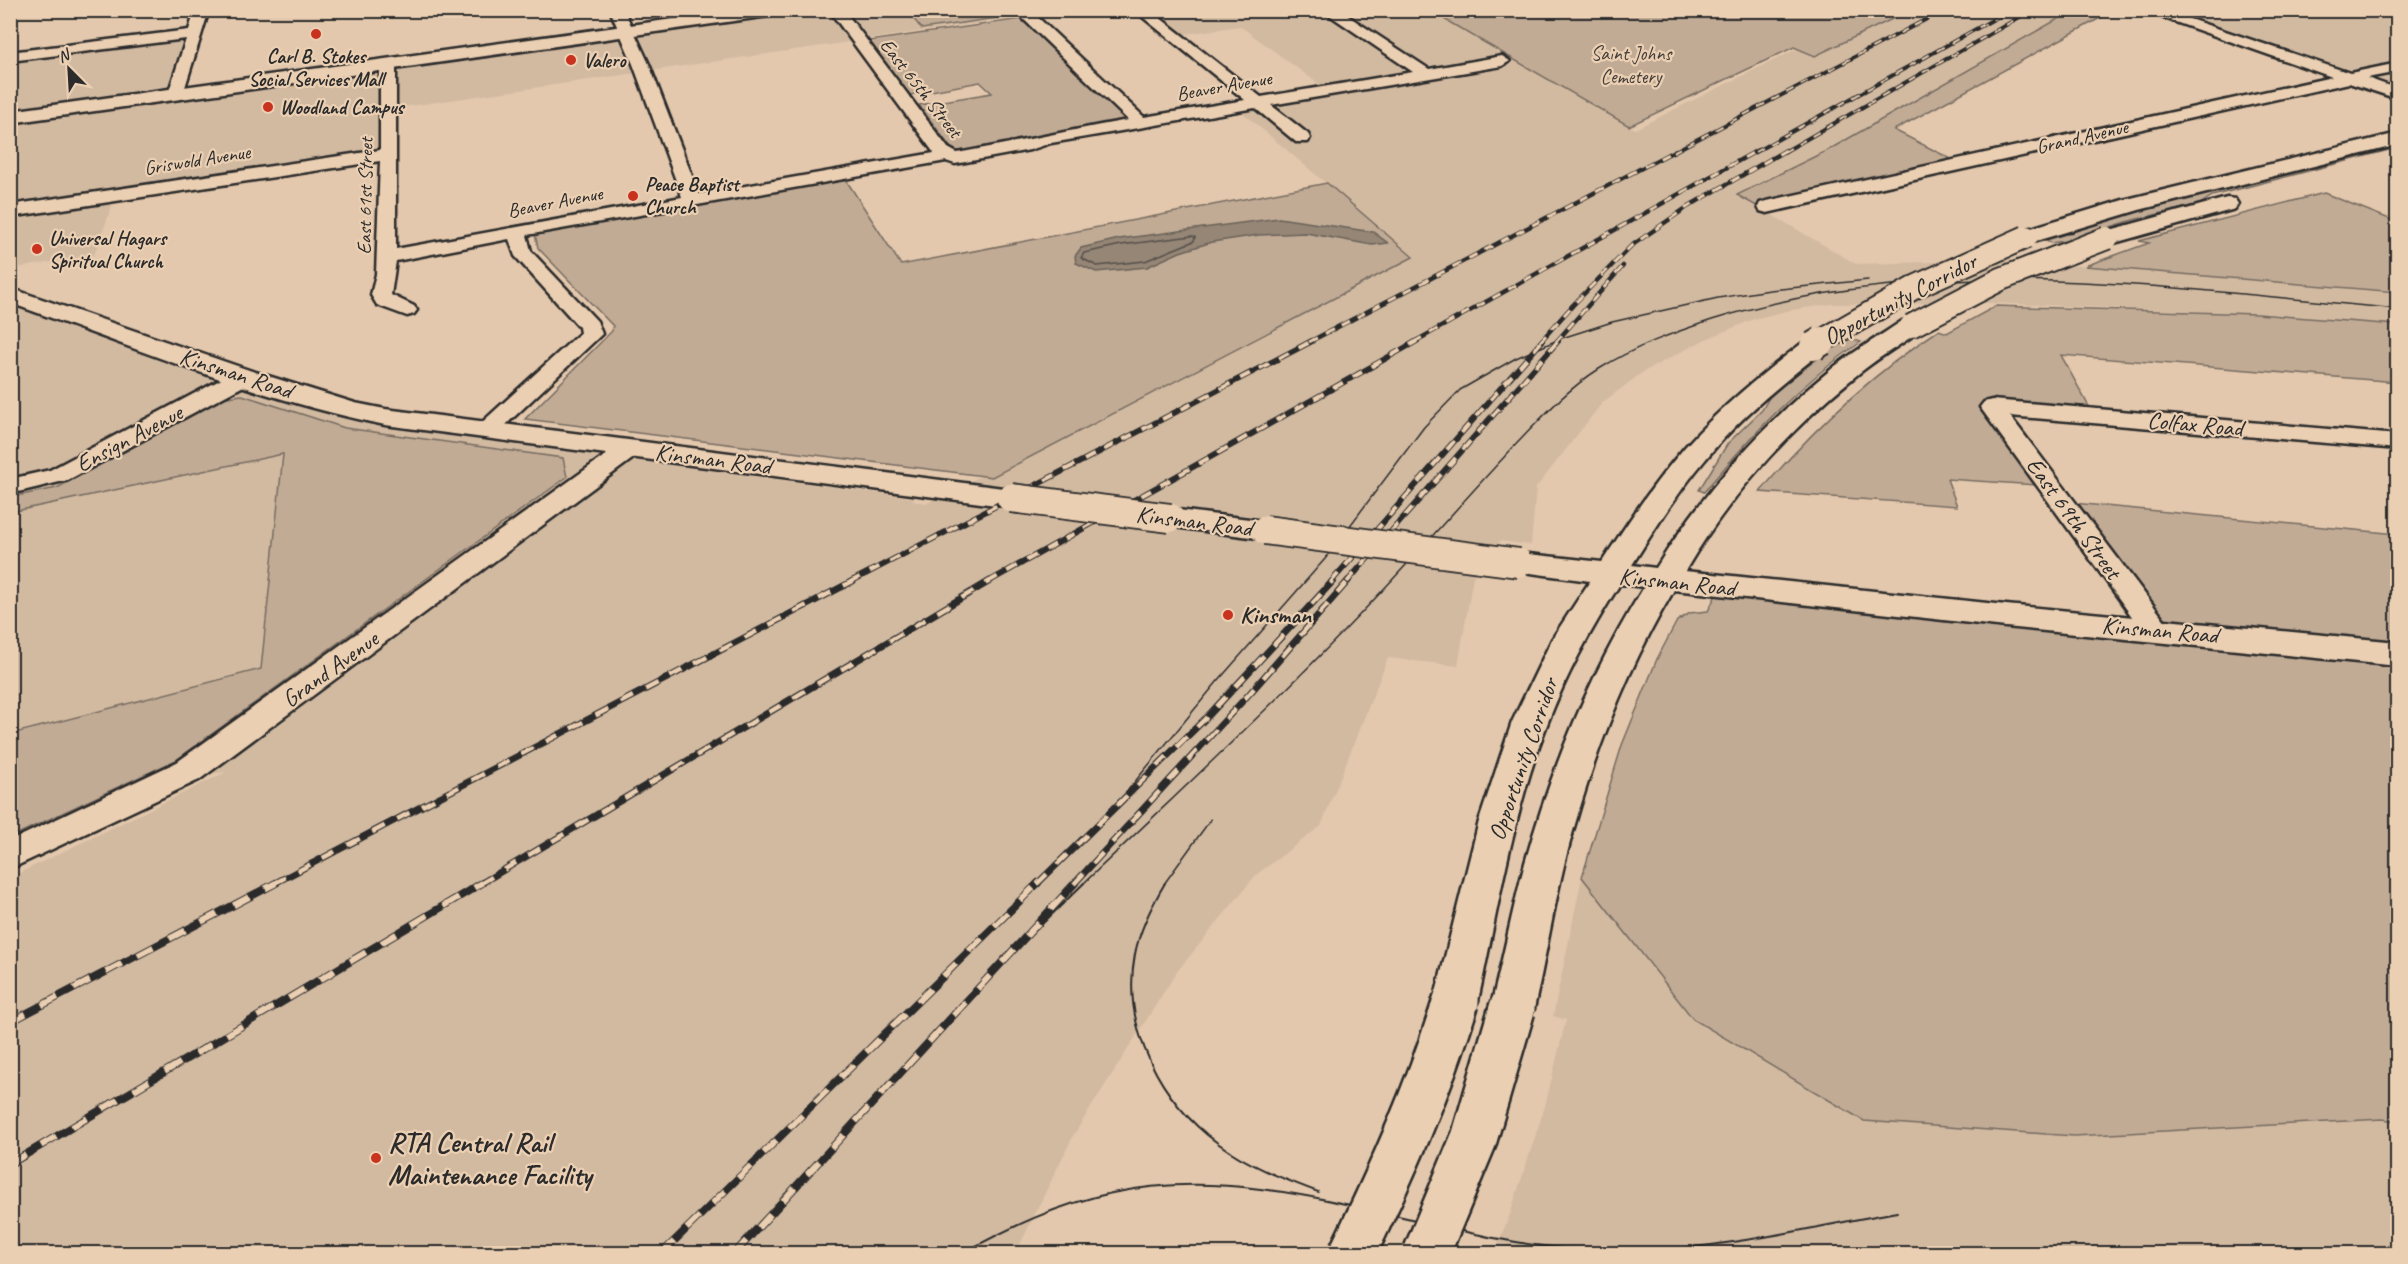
<svg xmlns="http://www.w3.org/2000/svg" width="2408" height="1264" font-family="Caveat,sans-serif">
<style>
.built{fill:#d2baa1}
.green{fill:#c1ab95;stroke:#766b60;stroke-width:1.5}
.water{fill:#958676;stroke:#6b6258;stroke-width:1.5}
.lines{fill:none;stroke-linecap:round;stroke-linejoin:round}
.shore{stroke:#554f49;stroke-width:1.5}
.minor-casing{stroke:#2b2b2b;stroke-width:5}
.major-casing{stroke:#2b2b2b;stroke-width:5}
.minor{fill:#ebcfb2;fill-rule:evenodd}
.major{fill:#ebcfb2;fill-rule:evenodd}
.tram-far1{stroke:#2b2b2b;stroke-width:1.5}
.tram{stroke:#2b2b2b;stroke-width:2}
.rail-far4-casing{stroke:#2b2b2b;stroke-width:4}
.rail-far3-casing{stroke:#2b2b2b;stroke-width:4.5}
.rail-far2-casing{stroke:#2b2b2b;stroke-width:6}
.rail-far1-casing{stroke:#2b2b2b;stroke-width:7}
.rail-casing{stroke:#2b2b2b;stroke-width:8}
.rail-far4{stroke:#ebcfb2;stroke-width:2;stroke-dasharray:8;stroke-linecap:butt}
.rail-far3{stroke:#ebcfb2;stroke-width:3;stroke-dasharray:9;stroke-linecap:butt}
.rail-far2{stroke:#ebcfb2;stroke-width:4;stroke-dasharray:11;stroke-linecap:butt}
.rail-far1{stroke:#ebcfb2;stroke-width:4.5;stroke-dasharray:14;stroke-linecap:butt}
.rail{stroke:#ebcfb2;stroke-width:6;stroke-dasharray:18;stroke-linecap:butt}
.major-bridge-far2-casing{stroke:#2b2b2b;stroke-width:26;stroke-linecap:butt}
.major-bridge-far1-casing{stroke:#2b2b2b;stroke-width:32;stroke-linecap:butt}
.major-bridge-casing{stroke:#2b2b2b;stroke-width:50;stroke-linecap:butt}
.major-bridge-far2{stroke:#ebcfb2;stroke-width:22}
.major-bridge-far1{stroke:#ebcfb2;stroke-width:28}
.major-bridge{stroke:#ebcfb2;stroke-width:45}
.poi-dot{fill:#c8321e;stroke:#ebcfb2;stroke-width:2}
.labels{text-anchor:middle;dominant-baseline:central;stroke-width:4.5;stroke-linejoin:round;paint-order:stroke}
.far-park-label{font-size:20px;fill:#423e3b;stroke:#ebcfb2}
.far-poi-label{font-size:20px;font-weight:bold;fill:#2b2b2b;stroke:#ebcfb2;text-anchor:start}
.far-street-label{font-size:20px;fill:#2b2b2b;stroke:#ebcfb2}
.street-label{font-size:24px;fill:#2b2b2b;stroke:#ebcfb2}
.poi-label{font-size:24px;font-weight:bold;fill:#2b2b2b;stroke:#ebcfb2;text-anchor:start}
.near-poi-label{font-size:28px;font-weight:bold;fill:#2b2b2b;stroke:#ebcfb2;text-anchor:start}
</style>
<rect width="100%" height="100%" fill="#e3c8ad"/>
<filter id="ink" filterUnits="userSpaceOnUse"><feTurbulence type="fractalNoise" baseFrequency=".0167" numOctaves="2"/><feDisplacementMap in="SourceGraphic" scale="12" xChannelSelector="R" yChannelSelector="G"/><feConvolveMatrix kernelMatrix="1 2 1 2 8 2 1 2 1" color-interpolation-filters="sRGB"/></filter>
<g filter="url(#ink)">
<!-- built -->
<g class="built">
<polygon points="777,11 1062,11 389,109 389,154 116,195 94,255 11,269 11,57 194,34 177,94"/>
<polygon points="1141,11 1430,11 1635,129 1839,28 1881,11 2072,11 1830,149 1738,195 1856,264 2006,260 2397,292 2397,334 2257,314 1988,303 1832,304 1791,310 1754,319 1704,340 1643,372 1602,403 1536,488 1531,545 1500,541 1473,577 1458,666 1388,658 1321,826 1256,875 1176,973 1073,1136 1016,1253 11,1254 11,877 226,772 202,775 628,462 641,461 915,498 912,501 927,503 1413,257 1236,107 1327,90 1240,26 1173,36"/>
<polygon points="2148,11 2397,11 2397,94"/>
<polygon points="10,295 350,410 630,449 213,754 11,857"/>
<polygon points="1582,877 1693,1019 1864,1121 2074,1136 2382,1119 2397,1121 2397,1253 1494,1254 1510,1214 1545,1106 1566,1020 1553,1016"/>
</g>
<!-- green -->
<g class="green">
<polygon points="1013,11 1017,15 922,29 907,11"/>
<polygon points="1430,11 1909,11 1815,56 1794,47 1629,126"/>
<polygon points="2072,11 2113,11 1894,130 1961,164 1760,208 1737,195 1830,149"/>
<polygon points="1021,19 1128,121 954,152 919,105 992,93 980,82 910,95 869,41"/>
<polygon points="2397,144 2397,148 2212,196 2200,204 2133,220 2065,241 2051,243 2043,240 2109,217"/>
<polygon points="846,180 901,265 1327,183 1413,257 992,477 525,419 612,331 613,326 538,248 535,234"/>
<polygon points="2324,193 2397,222 2397,292 2085,266 2149,243 2139,241 2154,237"/>
<path d="M1996 306 2257 314 2397 325V382L2061 355 2094 416 1993 407 2051 486 1947 479 1957 506 1760 492C1812 430 1871 375 1939 330L1947 333Z"/>
<path d="M1848 338 1861 342C1801 382 1750 437 1704 492L1699 490 1728 443 1762 410 1774 389Z"/>
<polygon points="242,395 345,428 563,458 567,477 176,760 11,837 11,734 261,669 283,454 11,512 11,497 57,488 221,398"/>
<polygon points="2063,502 2397,534 2397,1121 2382,1119 2074,1136 1864,1121 1693,1019 1582,877 1622,745 1657,659 1677,621 1690,613 1708,611 1720,587 2155,629"/>
</g>
<!-- water -->
<polygon class="water" points="1279,218 1373,232 1388,243 1372,245 1306,233 1259,235 1212,242 1180,252 1147,267 1096,272 1076,263 1075,256 1081,248 1119,239"/>
<g class="lines">
<!-- shore -->
<polygon class="shore" points="1192,236 1195,237 1194,241 1145,261 1097,266 1081,258 1084,253 1121,245"/>
<defs>
<g id="minor">
<polygon points="195,10 209,10 182,97 170,97 168,94 186,39 10,61 10,52 189,30"/>
<path d="M610 10H624L649 64 699 194 934 153 829 10H844L948 148 957 153C1014 143 1070 130 1128 120L1014 10H1030L1144 117 1245 100 1134 10H1150L1261 97 1413 72 1322 10H1339L1429 69 1502 56 1510 61 1502 66 1271 105 1308 134 1310 138 1308 142H1296L1255 108 1051 143 1030 150 955 164 946 161 527 235 531 251 597 321 602 334 495 435 487 437 479 435 475 430 479 425 580 333 579 327 515 256 509 239 396 261 391 295 414 306 417 310 414 314 407 316 377 305 371 295 376 274 380 161 10 217V205L380 150V65L388 60 396 65V249L682 197 633 64Z"/>
<polygon points="2141,10 2163,10 2350,73 2398,63 2398,72 2367,78 2398,89 2398,99 2349,83 1767,213 1760,211 1758,207 1760,203 1767,201 2332,77"/>
<polygon points="243,370 251,372 254,377 251,382 68,480 10,494 10,479 50,470 235,372"/>
<polygon points="1992,400 2398,435 2398,449 2010,416 2166,622 2170,629 2166,636 2156,639 2146,636 1980,407 1984,402"/>
<polygon points="630,442 639,444 642,449 639,454 199,780 10,869 10,841 177,762 621,444"/>
</g>
<g id="major">
<polygon points="738,10 785,10 777,15 10,123 10,111"/>
<polygon points="2398,133 2398,145 2139,210 2026,244 2018,242 2015,237 2018,232 2123,200"/>
<polygon points="2227,198 2235,199 2238,204 2235,209 2107,245 2099,243 2096,238 2099,233"/>
<path d="M10 288 252 371 355 403 385 409 1011 489 1021 492 1026 498 1021 504 1011 507 385 425C257 399 133 347 10 303Z"/>
<path d="M1911 319 1920 321 1923 326 1920 331C1897 347 1873 361 1852 379 1787 432 1728 498 1685 571L2006 605 2398 642V666L2006 627 1674 590C1624 674 1589 767 1565 861 1553 910 1545 960 1534 1009L1527 1023 1512 1028 1497 1023 1490 1009C1503 960 1512 911 1525 863 1552 766 1591 672 1644 587L1620 584C1592 628 1567 673 1548 722 1513 811 1498 908 1478 1001L1471 1015 1456 1020 1441 1015 1434 1001 1479 821 1512 722 1552 639 1590 581 1508 570 1503 563 1508 556 1519 553 1602 562C1628 522 1654 483 1685 447 1721 407 1763 373 1805 341L1814 338 1823 341 1827 346 1823 351C1781 384 1739 418 1705 460 1677 493 1655 529 1632 565L1656 568C1703 492 1764 423 1834 367 1856 350 1880 336 1902 321Z"/>
<polygon points="1170,509 1265,521 1276,523 1280,530 1276,537 1265,539 1159,525 1155,518 1159,511"/>
</g>
</defs>
<!-- minor casing -->
<use href="#minor" class="minor-casing"/>
<!-- major casing -->
<use href="#major" class="major-casing"/>
<!-- minor -->
<use href="#minor" class="minor"/>
<!-- major -->
<use href="#major" class="major"/>
<!-- tram-far1 -->
<g class="tram-far1">
<polyline points="1100,824 1217,682 1325,559 1424,427 1460,390 1516,358 1562,338 1612,322 1718,298 1770,290 1868,280"/>
<path d="M1083 884C1183 788 1287 693 1382 591 1430 540 1475 487 1524 436 1547 412 1569 388 1599 369 1634 347 1672 333 1712 320 1932 250 2173 289 2398 309"/>
<polyline points="1164,884 1211,819"/>
</g>
<!-- tram -->
<g class="tram">
<path d="M1165 883C1152 905 1140 928 1135 954 1121 1028 1161 1102 1219 1144 1249 1166 1284 1179 1318 1192"/>
<polyline points="984,981 1084,883"/>
<path d="M961 1254C1009 1228 1058 1204 1112 1193 1211 1172 1310 1195 1407 1218 1459 1230 1510 1244 1563 1248 1600 1251 1637 1253 1674 1249 1749 1243 1823 1225 1897 1212"/>
</g>
<defs>
<g id="rail-far4">
<polyline points="1673,152 1944,10"/>
<polyline points="1755,152 2010,10"/>
<polyline points="1784,152 2032,10"/>
</g>
<g id="rail-far3">
<polyline points="1309,342 1676,150"/>
<polyline points="1414,342 1758,150"/>
<polyline points="1540,342 1573,305 1631,246 1689,206 1786,150"/>
<polyline points="1556,342 1623,266"/>
</g>
<g id="rail-far2">
<polyline points="850,582 1312,341"/>
<polyline points="988,582 1417,341"/>
<polyline points="1331,582 1542,341"/>
<polyline points="1347,582 1558,341"/>
</g>
<g id="rail-far1">
<polyline points="273,884 853,581"/>
<polyline points="480,884 990,581"/>
<polyline points="1037,884 1208,716 1333,581"/>
<polyline points="1074,884 1250,693 1348,581"/>
</g>
<g id="rail">
<polyline points="10,1022 276,883"/>
<polyline points="10,1164 482,883"/>
<polyline points="661,1254 1038,883"/>
<polyline points="734,1254 1075,883"/>
</g>
</defs>
<!-- rail-far4 casing -->
<use href="#rail-far4" class="rail-far4-casing"/>
<!-- rail-far3 casing -->
<use href="#rail-far3" class="rail-far3-casing"/>
<!-- rail-far2 casing -->
<use href="#rail-far2" class="rail-far2-casing"/>
<!-- rail-far1 casing -->
<use href="#rail-far1" class="rail-far1-casing"/>
<!-- rail casing -->
<use href="#rail" class="rail-casing"/>
<!-- rail-far4 -->
<use href="#rail-far4" class="rail-far4"/>
<!-- rail-far3 -->
<use href="#rail-far3" class="rail-far3"/>
<!-- rail-far2 -->
<use href="#rail-far2" class="rail-far2"/>
<!-- rail-far1 -->
<use href="#rail-far1" class="rail-far1"/>
<!-- rail -->
<use href="#rail" class="rail"/>
<defs>
<g id="major-bridge-far2">
<polyline points="1911,326 2001,279 2107,238"/>
<polyline points="1820,342 1917,286 2026,237"/>
</g>
<g id="major-bridge-far1">
<polyline points="1814,346 1822,341"/>
<polyline points="1011,498 1170,518"/>
<polyline points="1265,530 1519,563"/>
</g>
<g id="major-bridge">
<path d="M1352 1254C1392 1172 1429 1089 1456 1001"/>
<polyline points="1426,1254 1474,1139 1512,1009"/>
</g>
</defs>
<!-- major-bridge-far2 casing -->
<use href="#major-bridge-far2" class="major-bridge-far2-casing"/>
<!-- major-bridge-far1 casing -->
<use href="#major-bridge-far1" class="major-bridge-far1-casing"/>
<!-- major-bridge casing -->
<use href="#major-bridge" class="major-bridge-casing"/>
<!-- major-bridge-far2 -->
<use href="#major-bridge-far2" class="major-bridge-far2"/>
<!-- major-bridge-far1 -->
<use href="#major-bridge-far1" class="major-bridge-far1"/>
<!-- major-bridge -->
<use href="#major-bridge" class="major-bridge"/>
</g>
</g>
<!-- markers -->
<g class="poi-dot">
<circle cx="316" cy="34" r="6"/>
<circle cx="571" cy="60" r="6"/>
<circle cx="268" cy="107" r="6"/>
<circle cx="633" cy="196" r="6"/>
<circle cx="37" cy="249" r="6"/>
<circle cx="1228" cy="615" r="6"/>
<circle cx="376" cy="1158" r="6"/>
</g>
<g class="labels">
<!-- far-park labels -->
<g class="far-park-label">
<text x="1631" y="53">Saint Johns<tspan x="1631" dy="23">Cemetery</tspan></text>
</g>
<!-- far-poi labels -->
<g class="far-poi-label">
<text x="316" y="56" text-anchor="middle">Carl B. Stokes<tspan x="316" dy="23">Social Services Mall</tspan></text>
<text x="583" y="60">Valero</text>
<text x="280" y="107">Woodland Campus</text>
<text x="645" y="184">Peace Baptist<tspan x="645" dy="23">Church</tspan></text>
<text x="49" y="238">Universal Hagars<tspan x="49" dy="23">Spiritual Church</tspan></text>
</g>
<!-- far-street labels -->
<g class="far-street-label">
<text transform="translate(1224 86) rotate(-10)">Beaver Avenue</text>
<text transform="translate(921 88) rotate(52)">East 65th Street</text>
<text transform="translate(2082 137) rotate(-13)">Grand Avenue</text>
<text transform="translate(197 160) rotate(-9)">Griswold Avenue</text>
<text transform="translate(365 196) rotate(-89)">East 61st Street</text>
<text transform="translate(555 202) rotate(-11)">Beaver Avenue</text>
</g>
<!-- street labels -->
<g class="street-label">
<text transform="translate(1900 299) rotate(-28)">Opportunity Corridor</text>
<text transform="translate(236 373) rotate(18)">Kinsman Road</text>
<text transform="translate(2195 424) rotate(5)">Colfax Road</text>
<text transform="translate(129 438) rotate(-28)">Ensign Avenue</text>
<text transform="translate(713 459) rotate(7)">Kinsman Road</text>
<text transform="translate(2074 518) rotate(54)">East 69th Street</text>
<text transform="translate(1194 521) rotate(7)">Kinsman Road</text>
<text transform="translate(1677 582) rotate(6)">Kinsman Road</text>
<text transform="translate(2160 630) rotate(5)">Kinsman Road</text>
<text transform="translate(330 669) rotate(-36)">Grand Avenue</text>
<text transform="translate(1523 759) rotate(-71)">Opportunity Corridor</text>
</g>
<!-- poi labels -->
<g class="poi-label">
<text x="1240" y="615">Kinsman</text>
</g>
<!-- near-poi labels -->
<g class="near-poi-label">
<text x="388" y="1142">RTA Central Rail<tspan x="388" dy="32">Maintenance Facility</tspan></text>
</g>
</g>
<!-- margin -->
<rect width="2408" height="1264" fill="none" stroke="#ebcfb2" stroke-width="36"/>
<rect x="18" y="18" width="2372" height="1228" fill="none" stroke="#2b2b2b" stroke-width="2" filter="url(#ink)"/>
<!-- north arrow -->
<g transform="translate(69 69) rotate(336)" stroke="#ebcfb2" stroke-width="4.5" paint-order="stroke">
<path d="M0-4.5L10 22L0 15L-10 22Z" fill="#2b2b2b"/>
<text y="-9" font-size="16" font-weight="bold" text-anchor="middle" fill="#2b2b2b">N</text>
</g>
</svg>
